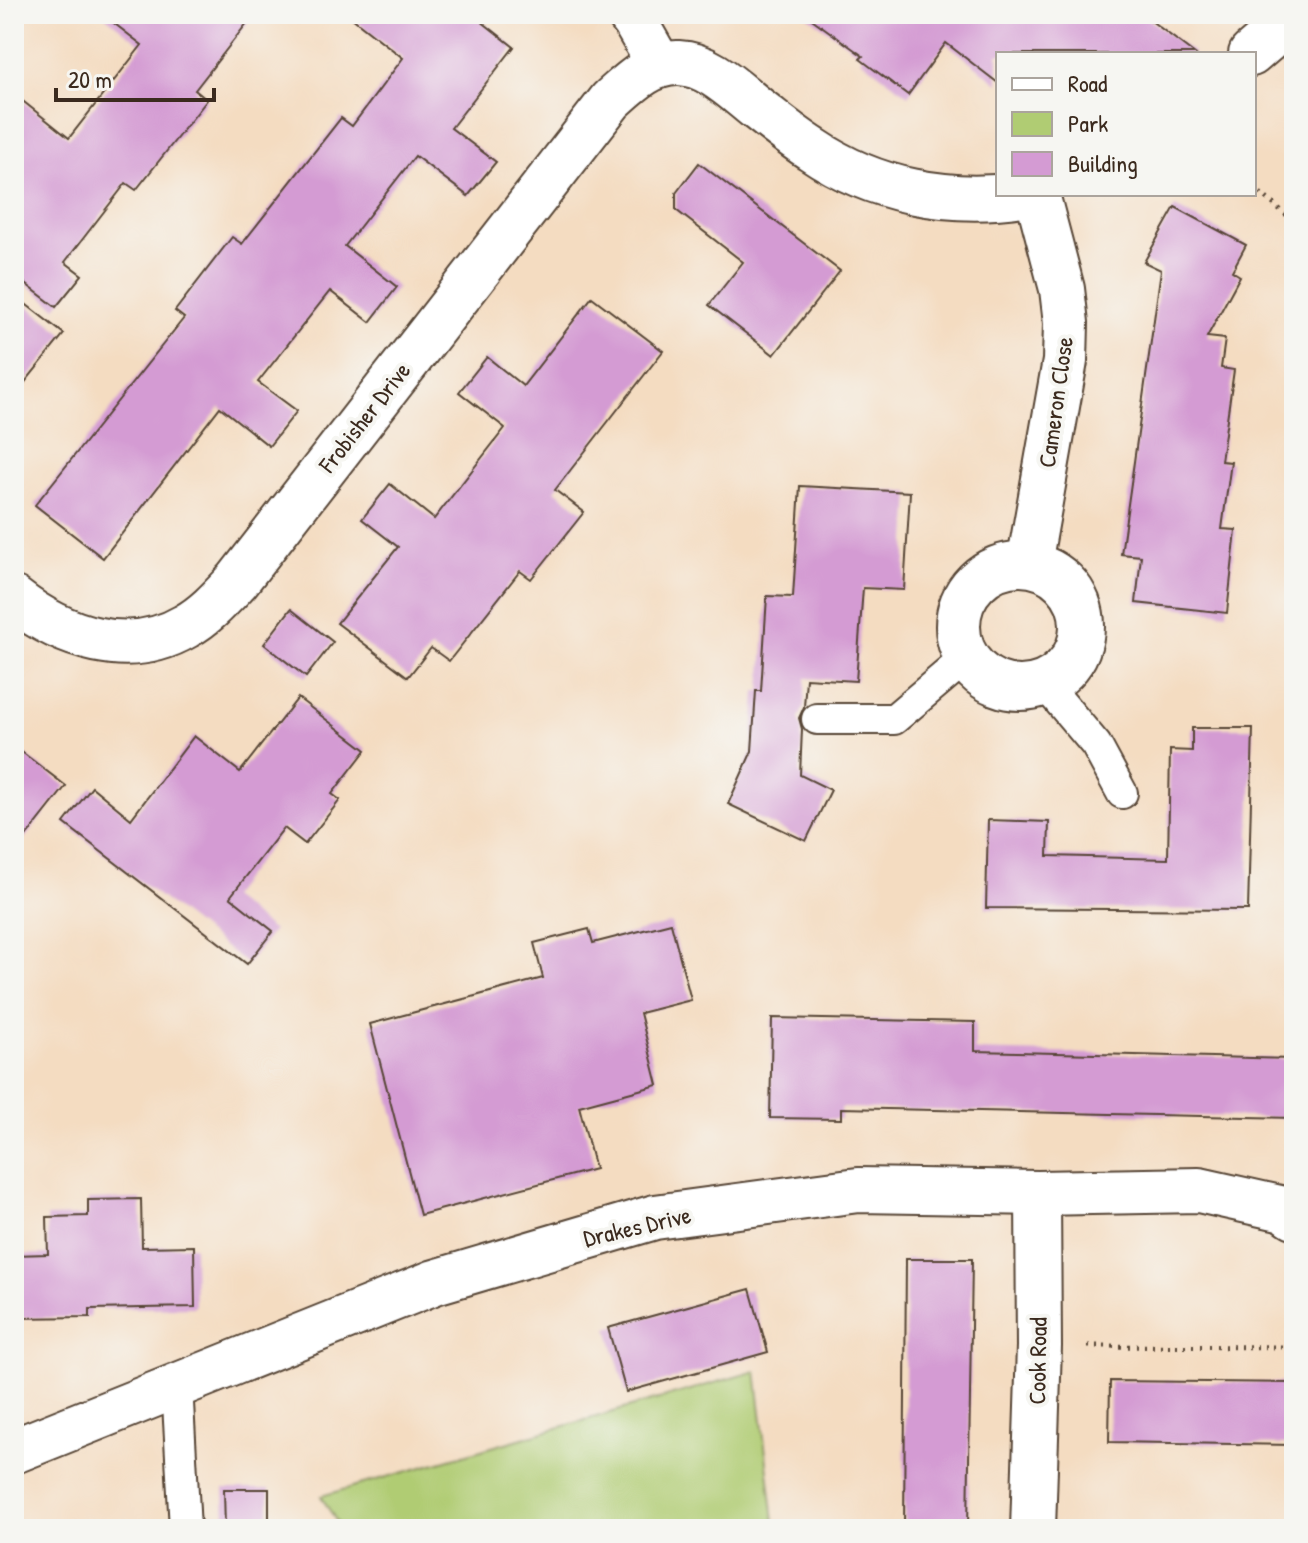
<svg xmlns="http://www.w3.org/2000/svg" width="1308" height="1543" font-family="'Patrick Hand',sans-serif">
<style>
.green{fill:#b0cc73;stroke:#767b48;stroke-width:2}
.building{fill:#d49bd3}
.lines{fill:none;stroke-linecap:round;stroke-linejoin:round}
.service-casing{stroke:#574536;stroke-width:34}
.minor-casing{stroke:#574536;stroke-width:48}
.path{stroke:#574536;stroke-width:5;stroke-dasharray:2 6;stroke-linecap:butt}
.service{stroke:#fff;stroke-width:30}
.minor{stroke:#fff;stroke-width:44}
.labels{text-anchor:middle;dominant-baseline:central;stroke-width:8;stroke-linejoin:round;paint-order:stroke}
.street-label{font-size:24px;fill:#3b2a1e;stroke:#f6f6f2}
</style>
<rect width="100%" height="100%" fill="#f6f6f2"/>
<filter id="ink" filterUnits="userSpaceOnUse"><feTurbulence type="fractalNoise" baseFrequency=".0125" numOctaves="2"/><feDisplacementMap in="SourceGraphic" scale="16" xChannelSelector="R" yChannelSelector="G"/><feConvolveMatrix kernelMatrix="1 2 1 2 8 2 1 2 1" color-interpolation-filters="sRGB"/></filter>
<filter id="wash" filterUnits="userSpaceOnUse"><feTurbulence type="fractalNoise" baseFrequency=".006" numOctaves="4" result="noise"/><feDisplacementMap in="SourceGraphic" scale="32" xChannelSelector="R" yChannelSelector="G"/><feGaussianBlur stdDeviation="1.8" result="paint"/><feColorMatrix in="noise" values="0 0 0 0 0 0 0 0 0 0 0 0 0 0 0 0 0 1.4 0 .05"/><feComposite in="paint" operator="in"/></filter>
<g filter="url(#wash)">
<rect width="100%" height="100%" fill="#f4dcc1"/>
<!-- green -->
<polygon class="green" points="756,1371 775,1529 341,1529 321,1496"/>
<g id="blocks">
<!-- building -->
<g class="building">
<polygon points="102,14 254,14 195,90 207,100 136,190 126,183 65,262 82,275 56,307 14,275 14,94 69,138 142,45"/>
<polygon points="347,14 472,14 514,47 451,128 496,162 468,196 415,156 345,246 397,287 370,322 330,291 258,382 297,411 269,446 220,407 103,558 35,505 184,318 175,311 232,237 242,244 341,118 352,126 403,58"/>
<polygon points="805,14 1142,14 1195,54 998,54 998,83 946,43 908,95 860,59 863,56"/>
<polygon points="699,163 840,271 774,355 709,305 743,262 676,210 676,193"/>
<polygon points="1175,207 1246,245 1232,271 1240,276 1207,337 1225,339 1221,368 1234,370 1221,461 1231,462 1222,529 1236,530 1227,613 1136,603 1141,556 1121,554 1161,270 1144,262"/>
<polygon points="14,295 64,334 14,396"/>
<polygon points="592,297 663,351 555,490 584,512 531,579 520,571 449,661 431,648 408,677 337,623 398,547 362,519 390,484 434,519 505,428 459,392 487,357 523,386"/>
<polygon points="800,486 910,492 904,590 863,588 856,681 806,678 804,707 799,718 802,729 800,775 831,790 806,841 728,804 752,751 756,691 761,691 767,596 793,597"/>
<polygon points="291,609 333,642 306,677 264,644"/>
<polygon points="298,698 366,750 332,794 340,800 305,844 284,828 230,897 273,931 247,964 64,823 92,787 131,819 194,736 240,772"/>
<polygon points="1192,728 1253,728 1248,910 986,908 988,820 1049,822 1048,856 1168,859 1170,750 1192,751"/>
<polygon points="14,746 66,786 14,852"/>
<polygon points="671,923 691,1000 640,1013 658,1085 579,1106 595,1169 420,1215 370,1024 543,978 534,943 589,929 593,943"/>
<polygon points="772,1018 975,1022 975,1051 1294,1059 1294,1118 841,1108 841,1119 770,1118"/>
<polygon points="141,1199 142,1247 194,1246 195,1307 90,1309 90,1317 14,1318 14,1255 48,1254 47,1217 88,1216 88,1200"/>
<polygon points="906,1259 972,1259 968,1529 904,1529"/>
<polygon points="750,1289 768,1352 626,1392 608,1328"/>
<polygon points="1110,1381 1294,1383 1294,1445 1109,1442"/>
<polygon points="224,1489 269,1489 269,1529 225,1529"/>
</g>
</g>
</g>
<g filter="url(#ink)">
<use href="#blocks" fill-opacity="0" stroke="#574536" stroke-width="2"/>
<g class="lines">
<defs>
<g id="service">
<polyline points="1044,683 1096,745 1122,793"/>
<polyline points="817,719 894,719 966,658"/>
<polyline points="177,1385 185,1529"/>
</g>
<g id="minor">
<polyline points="629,14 635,22 659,64"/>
<polyline points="1251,54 1294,17"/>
<circle cx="1020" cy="626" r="62"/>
<polyline points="1029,564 1065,361 1066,323 1062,289 1037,194"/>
<path d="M14 599C62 637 129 660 186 626 206 615 221 598 237 581L611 100C631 82 651 62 679 63 709 64 735 91 758 109 775 122 793 137 812 149 874 191 949 205 1023 194"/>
<polyline points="14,1451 435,1282 655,1217 858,1190 1038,1193 1199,1190 1284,1209 1294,1216"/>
<polyline points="1033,1529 1039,1346 1038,1193"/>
</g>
</defs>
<!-- service casing -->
<use href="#service" class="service-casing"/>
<!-- minor casing -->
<use href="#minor" class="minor-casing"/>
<!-- path -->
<g class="path">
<polyline points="1254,188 1294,221"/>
<polyline points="1088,1346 1294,1347"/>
</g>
<!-- service -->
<use href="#service" class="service"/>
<!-- minor -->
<use href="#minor" class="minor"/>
</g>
</g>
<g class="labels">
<!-- street labels -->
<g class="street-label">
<text transform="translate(1055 402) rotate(-82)">Cameron Close</text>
<text transform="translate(364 417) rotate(-52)">Frobisher Drive</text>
<text transform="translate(637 1226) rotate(-13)">Drakes Drive</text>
<text transform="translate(1037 1361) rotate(-89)">Cook Road</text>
</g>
</g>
<!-- margin -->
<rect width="1308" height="1543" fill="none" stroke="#f6f6f2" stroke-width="48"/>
<!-- legend -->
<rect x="996" y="52" width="260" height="144" fill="#f6f6f2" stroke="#aba49d" stroke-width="2"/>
<rect x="1012" y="78" width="40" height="12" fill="#ffffff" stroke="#aba49d" stroke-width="2"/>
<text x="1068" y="92" font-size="24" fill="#3b2a1e">Road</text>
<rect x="1012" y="112" width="40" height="24" fill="#b0cc73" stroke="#aba49d" stroke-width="2"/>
<text x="1068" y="132" font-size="24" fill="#3b2a1e">Park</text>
<rect x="1012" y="152" width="40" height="24" fill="#d49bd3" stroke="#aba49d" stroke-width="2"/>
<text x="1068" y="172" font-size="24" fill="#3b2a1e">Building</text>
<!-- scale -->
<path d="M56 88v12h158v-12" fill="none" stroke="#3b2a1e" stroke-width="4"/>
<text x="68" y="88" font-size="24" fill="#3b2a1e" stroke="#f6f6f2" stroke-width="6" paint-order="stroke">20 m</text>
</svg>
